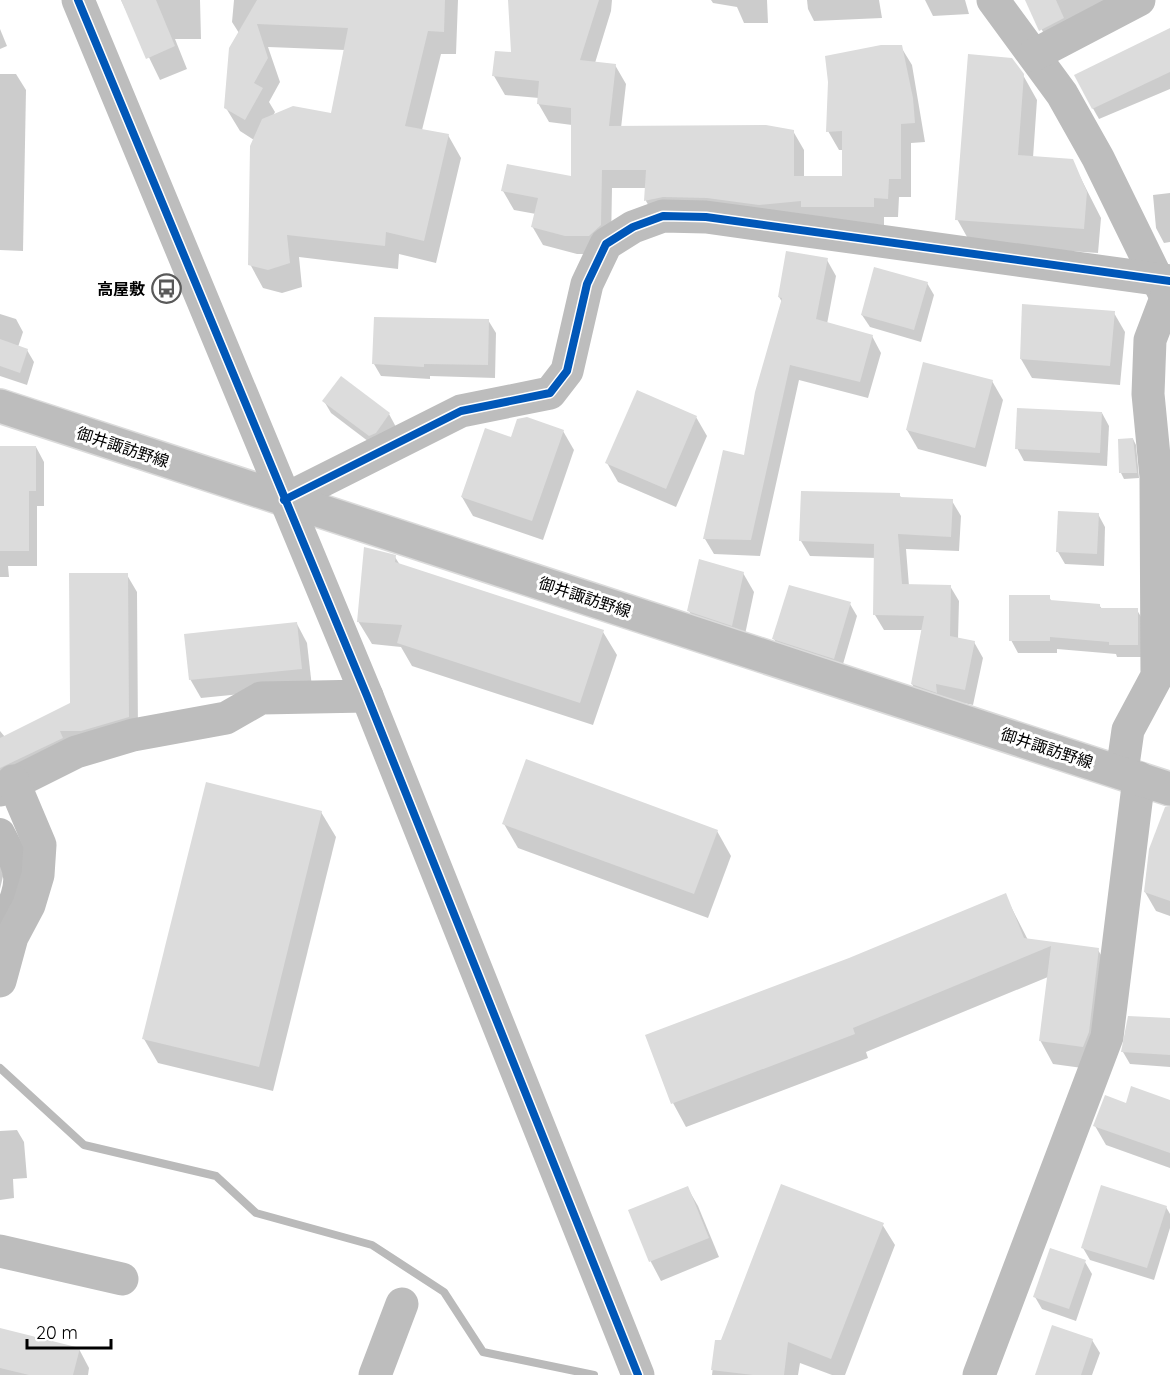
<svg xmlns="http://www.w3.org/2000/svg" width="1170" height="1375" font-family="Quicksand,'Noto Sans JP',sans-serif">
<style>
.shadow{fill:#0003;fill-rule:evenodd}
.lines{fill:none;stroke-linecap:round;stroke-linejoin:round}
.stream{stroke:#bababa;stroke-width:8}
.canal{stroke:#bababa;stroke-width:30}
.building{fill:#dcdcdc}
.major-casing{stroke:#dbdbdb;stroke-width:36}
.minor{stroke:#bdbdbd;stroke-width:33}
.major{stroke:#bdbdbd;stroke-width:33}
.cycleway-casing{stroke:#fff;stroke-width:11}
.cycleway{stroke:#0057b8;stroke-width:8}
.labels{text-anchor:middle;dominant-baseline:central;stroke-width:6;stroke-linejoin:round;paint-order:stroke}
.poi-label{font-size:16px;font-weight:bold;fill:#000;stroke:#fff;text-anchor:end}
.street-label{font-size:16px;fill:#000;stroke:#fff}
</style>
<rect width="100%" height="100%" fill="#fff"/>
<!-- shadow -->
<g class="shadow">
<polygon points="121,0 200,0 201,39 175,39 187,69 160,80"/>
<path d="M234 0H458L456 54H441L422 130 448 135 461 158 436 263 399 254 398 269 299 257 302 287 282 293 263 288 250 264 254 140 240 131 226 108 239 33 232 22ZM268 47 345 50 333 115 273 116 275 112 269 102 280 82Z"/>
<polygon points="510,0 612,0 611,11 595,63 615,65 626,84 621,128 793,131 804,150 804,177 844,178 844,150 839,150 828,131 901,47 912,65 925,142 911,143 911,197 899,197 898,217 884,217 884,225 656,219 646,201 646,188 612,188 611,244 600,254 577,254 543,245 532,226 536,214 514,210 503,191 572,177 572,125 549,122 538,103 539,98 505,95 494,76 512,54"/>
<polygon points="711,0 767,0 768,23 744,23 737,7 713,3"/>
<polygon points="807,0 879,0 882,18 814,21 808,9"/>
<polygon points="925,0 965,0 969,14 933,16"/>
<polygon points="1027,0 1131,0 1049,44"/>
<polygon points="0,29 7,46 0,49"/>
<polygon points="1170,29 1170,89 1099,119 1091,105"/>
<polygon points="0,74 16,74 26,90 23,251 0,250"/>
<polygon points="1023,75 1037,100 1033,158 1072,161 1101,218 1098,253 971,244 957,219"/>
<polygon points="1170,193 1170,242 1164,243 1156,228 1153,195"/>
<polygon points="827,260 836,276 827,324 872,336 881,353 868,398 799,380 760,556 714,554 705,539 745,457 782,302 779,297"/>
<polygon points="927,283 934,295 921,342 870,327 862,315"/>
<polygon points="1114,313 1125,332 1120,385 1032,378 1021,359"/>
<polygon points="0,314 16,319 23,332 18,347 27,350 34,362 27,385 0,376"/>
<polygon points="488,320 496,333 495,378 430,376 430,379 381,376 374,364"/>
<polygon points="341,378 389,414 396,427 377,448 331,413 324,401"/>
<polygon points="992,381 1003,400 986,467 918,449 907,430"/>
<polygon points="1102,413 1109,426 1107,466 1024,461 1017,448"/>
<polygon points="696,417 707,436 676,507 618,482 607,463"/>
<polygon points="563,431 574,450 543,540 473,516 462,497 512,439"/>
<polygon points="1133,439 1136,445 1139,478 1124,479 1121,473 1119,440"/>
<polygon points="0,447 36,447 44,462 44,506 37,506 37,566 8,566 9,577 0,577"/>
<polygon points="899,495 902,498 952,501 961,516 959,551 906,549 909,586 950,586 959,601 958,639 974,642 983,658 973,705 944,699 921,699 912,684 922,630 884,630 875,615 876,558 810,556 801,541"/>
<polygon points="1098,514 1105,527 1104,566 1065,564 1058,552"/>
<polygon points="395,557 400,565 603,632 617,655 593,725 412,666 401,647 372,644 358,621"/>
<polygon points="743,573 754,592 743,644 700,630 689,611"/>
<polygon points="127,575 137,592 138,734 0,784 0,731 5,737 71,704"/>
<polygon points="1049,597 1052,602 1099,605 1102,609 1137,610 1144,622 1144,657 1117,657 1116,654 1057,649 1057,653 1018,653 1011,640"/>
<polygon points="850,604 857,616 841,671 781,651 774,639"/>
<polygon points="297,624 307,643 312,687 201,698 190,679"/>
<polygon points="321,812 336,837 273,1091 158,1063 144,1039"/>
<polygon points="1170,815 1170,916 1156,911 1145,892"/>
<polygon points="504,824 717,831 731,856 708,918 518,848"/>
<polygon points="0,845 10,866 5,868 0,889"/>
<polygon points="1005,895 1028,940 1098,950 1112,973 1097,1070 1053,1064 1040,1040 1048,977 866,1052 868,1058 686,1127 673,1103 850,959"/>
<polygon points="1170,1020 1170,1067 1130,1064 1123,1052"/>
<polygon points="1170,1101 1170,1168 1106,1145 1095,1126"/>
<polygon points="17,1130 24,1142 27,1178 13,1179 14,1198 0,1200 0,1131"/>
<polygon points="687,1187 698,1206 719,1257 661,1281 651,1262 630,1211"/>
<polygon points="1166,1207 1170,1214 1170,1228 1154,1280 1090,1260 1083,1248"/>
<polygon points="882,1224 895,1245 845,1375 832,1375 800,1363 798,1375 712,1375 716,1341 722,1342"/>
<polygon points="1085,1262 1092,1274 1076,1321 1042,1309 1035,1297"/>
<polygon points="0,1330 79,1349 89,1368 88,1375 0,1375"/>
<polygon points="1092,1340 1100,1353 1092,1375 1036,1375"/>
</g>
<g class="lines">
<!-- stream -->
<polyline class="stream" points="0,1068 84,1145 216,1176 256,1213 372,1245 444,1292 483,1352 594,1375"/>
<!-- canal -->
<path class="canal" d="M0 833C22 874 25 880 4 922"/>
</g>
<!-- building -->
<g class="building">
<polygon points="121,0 156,0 175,46 146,59"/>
<polygon points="257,0 445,0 444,32 428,31 405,126 449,134 424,241 386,232 385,246 287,235 290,263 268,270 248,265 250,146 262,119 293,106 331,113 348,28 257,24 268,58 254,83 263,88 245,120 224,108 229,48"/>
<polygon points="508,0 599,0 580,60 616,64 609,126 766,125 794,130 794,176 842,176 842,131 826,132 828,82 825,56 881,45 902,45 913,98 915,123 901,124 901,179 889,179 888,199 874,198 874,207 801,207 801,201 759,205 707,198 663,197 644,201 646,170 602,170 601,225 589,236 565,236 531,227 538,198 501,191 507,164 571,176 571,108 537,104 539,81 492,76 495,51 511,52"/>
<polygon points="1025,0 1056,0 1064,18 1039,31"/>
<polygon points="1170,28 1170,72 1092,109 1074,75"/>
<polygon points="968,54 1012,58 1024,74 1018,155 1073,159 1087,192 1084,229 955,220"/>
<polygon points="786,251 828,258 816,319 873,335 860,382 790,365 751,540 703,539 723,450 744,455 755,392 782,298 778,297"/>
<polygon points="874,267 928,282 914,330 861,315"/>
<polygon points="1022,304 1115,311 1110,366 1020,359"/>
<polygon points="374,317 489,319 488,365 424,364 424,367 372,364"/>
<polygon points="0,339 28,349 20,373 0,366"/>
<polygon points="923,362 993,380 975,448 906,430"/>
<polygon points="341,376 390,413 376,433 369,436 322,401"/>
<polygon points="637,390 697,416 666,489 605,463"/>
<polygon points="1017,408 1102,412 1100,453 1015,449"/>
<polygon points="527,417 564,430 532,521 461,497 485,428 511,437 517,419"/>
<polygon points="1133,438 1137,473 1119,473 1118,439"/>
<polygon points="0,446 36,446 36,491 29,491 29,551 0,551"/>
<polygon points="801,491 900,493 900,497 953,499 951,537 898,534 902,584 951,585 950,636 975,641 965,690 936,684 937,693 911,684 924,616 873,615 874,544 799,541"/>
<polygon points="1058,511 1099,513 1097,554 1056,552"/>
<polygon points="364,547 396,555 395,562 604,630 580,703 397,643 402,625 357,622"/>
<polygon points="699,559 744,572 732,626 687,611"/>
<polygon points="69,573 128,573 129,717 81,731 60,731 63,738 0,768 0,738 70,703"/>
<polygon points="789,585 851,602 834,659 772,639"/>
<polygon points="1009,595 1050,595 1050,600 1100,604 1100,608 1138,608 1138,645 1109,645 1109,642 1050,637 1050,641 1009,641"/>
<polygon points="297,622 302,669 189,680 184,634"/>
<polygon points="526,759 718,830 694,894 502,824"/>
<polygon points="206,782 322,811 259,1067 142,1039"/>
<polygon points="1165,807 1170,807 1170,901 1144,892 1149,849"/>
<polygon points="1006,893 1024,938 1099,948 1089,1032 1083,1047 1039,1041 1051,946 853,1028 855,1034 671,1104 645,1035 849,958"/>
<polygon points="1128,1016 1170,1018 1170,1055 1121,1052"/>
<polygon points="1131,1086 1170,1100 1170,1153 1093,1126 1105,1095 1126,1103"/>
<polygon points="781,1184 884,1223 831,1359 788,1342 784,1375 753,1375 711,1370 715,1340 721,1340"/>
<polygon points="1101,1185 1167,1206 1147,1268 1081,1248"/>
<polygon points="688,1186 709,1238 649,1262 628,1210"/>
<polygon points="1050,1248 1086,1260 1069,1309 1033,1297"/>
<polygon points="1052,1325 1093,1339 1081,1375 1035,1375"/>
<polygon points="0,1328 80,1348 73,1375 29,1375 0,1368"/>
</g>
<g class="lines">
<defs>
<polyline id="major" points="0,406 1170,789"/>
</defs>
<!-- major casing -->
<use href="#major" class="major-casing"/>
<!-- minor -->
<g class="minor">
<polyline points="78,0 367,696 638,1375"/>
<polyline points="993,0 1062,94 1098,158 1165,295"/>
<polyline points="1034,55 1139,0"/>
<polyline points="284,500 461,411 550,393 567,371 587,284 606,244 633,227 663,216 706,217 1170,281"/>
<polyline points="1122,772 1128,730 1157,676 1156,477 1148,394 1150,340 1166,298"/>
<polyline points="0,790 76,752 133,735 226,718 261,698 367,696"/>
<polyline points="0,981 12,937 29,905 38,875 40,845 13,781"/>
<polyline points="0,1251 122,1279"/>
<polyline points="375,1375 402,1304"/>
<polyline points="979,1375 1107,1037 1139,778"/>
</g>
<!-- major -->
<use href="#major" class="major"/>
<defs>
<g id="cycleway">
<polyline points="78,0 367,696 638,1375"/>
<polyline points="284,500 461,411 550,393 567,371 587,284 606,244 633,227 663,216 706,217 1170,281"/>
</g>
</defs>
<!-- cycleway casing -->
<use href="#cycleway" class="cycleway-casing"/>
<!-- cycleway -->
<use href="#cycleway" class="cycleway"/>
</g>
<!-- icons -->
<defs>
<symbol id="bus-ring" viewBox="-11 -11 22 22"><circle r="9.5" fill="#fff" stroke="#595959" stroke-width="1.5"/><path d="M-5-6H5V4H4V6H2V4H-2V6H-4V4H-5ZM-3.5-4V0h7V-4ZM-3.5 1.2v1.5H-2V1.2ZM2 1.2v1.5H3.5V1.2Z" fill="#595959"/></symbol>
</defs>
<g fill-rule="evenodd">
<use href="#bus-ring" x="150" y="272" width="33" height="33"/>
</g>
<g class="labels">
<!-- poi labels -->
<g class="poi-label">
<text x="145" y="289">高屋敷</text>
</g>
<!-- street labels -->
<g class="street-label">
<text transform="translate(123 447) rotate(18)">御井諏訪野線</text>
<text transform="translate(585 597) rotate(18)">御井諏訪野線</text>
<text transform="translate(1047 748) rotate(18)">御井諏訪野線</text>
</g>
</g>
<!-- scale -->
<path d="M27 1339v9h84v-9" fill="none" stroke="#000000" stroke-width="3"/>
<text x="36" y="1339" font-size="18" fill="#000000" stroke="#ffffff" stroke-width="4.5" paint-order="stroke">20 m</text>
</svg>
